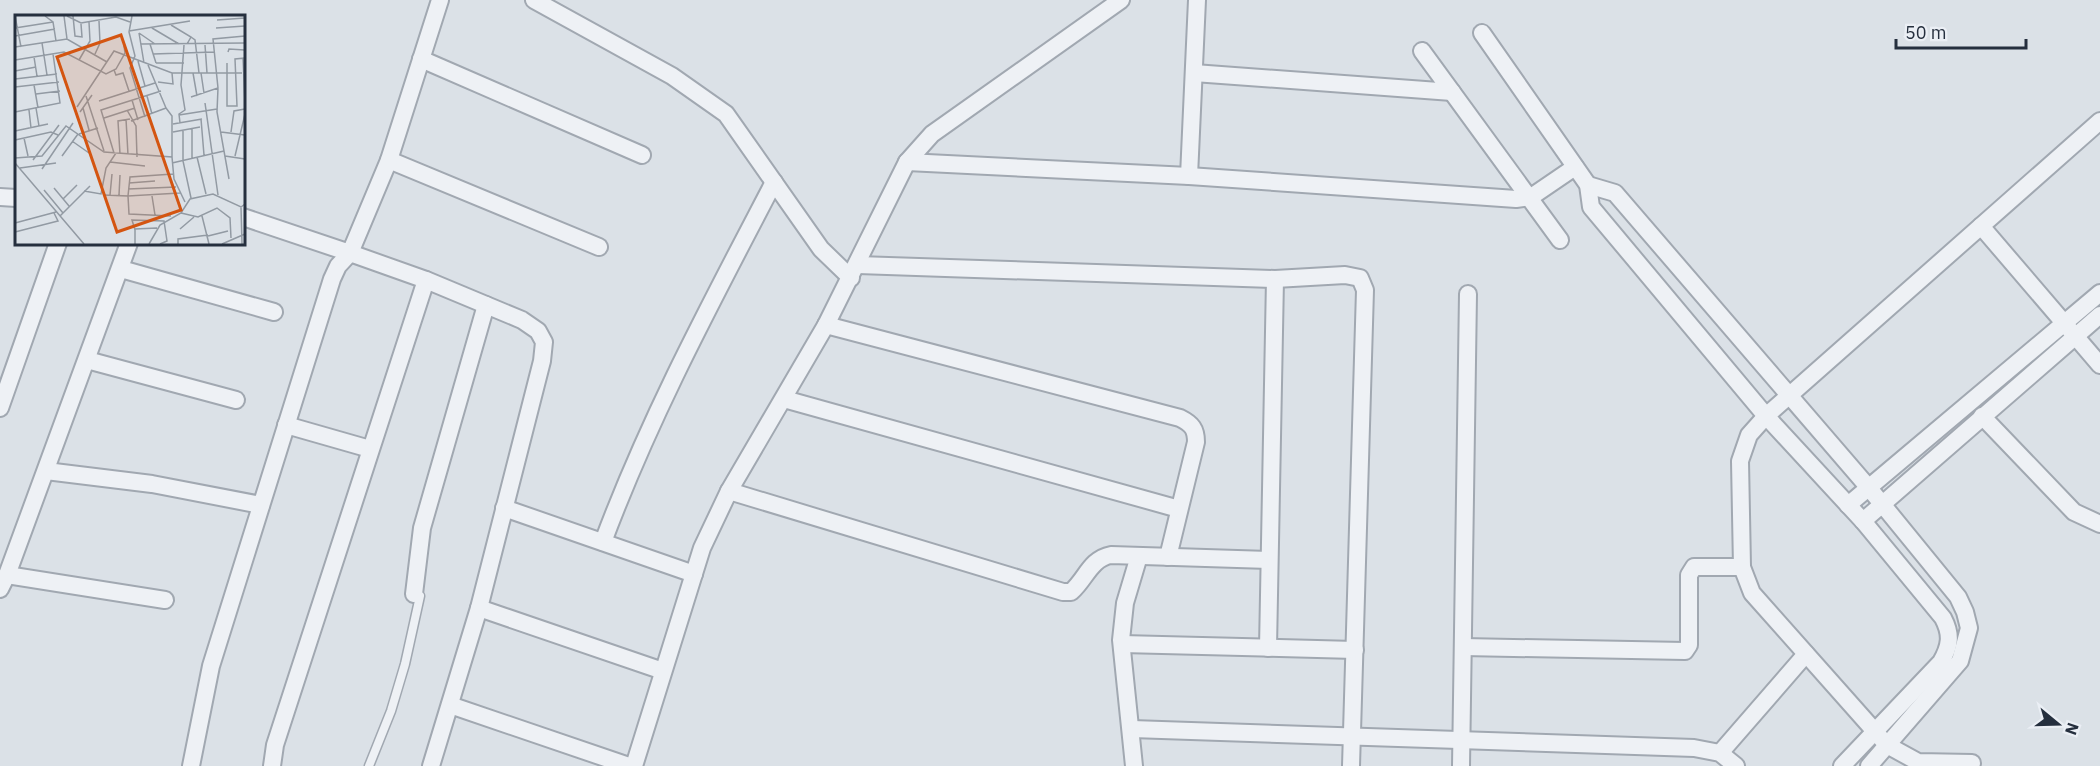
<svg xmlns="http://www.w3.org/2000/svg" width="2100" height="766" font-family="'IBM Plex Sans',sans-serif">
<style>
.lines{fill:none;stroke-linecap:round;stroke-linejoin:round}
.service-casing{stroke:#a1a8b1;stroke-width:11}
.minor-casing{stroke:#a1a8b1;stroke-width:20}
.service{stroke:#eef1f5;stroke-width:8}
.minor{stroke:#eef1f5;stroke-width:16}
.inset-road{fill:none;stroke:#929aa3;stroke-width:1.5}
.view{fill:#d45511;fill-opacity:0.15;stroke:#d45511;stroke-width:3}
.inset-edge{fill:none;stroke:#252f3e;stroke-width:3}
</style>
<rect width="100%" height="100%" fill="#dbe1e7"/>
<g class="lines">
<defs>
<polyline id="service" points="369,766 391,711 405,664 420,596"/>
<g id="minor">
<polyline points="534,0 672,76 726,114 821,249 851,278"/>
<path d="M1482 33 1588 185 1591 207 1766 416 1863 521 1943 618C1952 635 1950 646 1941 662L1842 766"/>
<polyline points="1422,51 1560,240"/>
<polyline points="421,59 642,155"/>
<polyline points="1194,73 1452,92"/>
<polyline points="389,160 599,247"/>
<polyline points="907,162 1189,176 1516,199 1531,197 1575,167"/>
<polyline points="1189,176 1197,0"/>
<polyline points="1588,185 1615,193 1869,488 1958,597 1965,612 1969,628 1960,661 1869,766"/>
<polyline points="0,197 16,198"/>
<polyline points="243,217 350,253 389,160 440,0"/>
<polyline points="1981,226 2100,365"/>
<polyline points="858,265 1275,279 1345,275 1360,278 1365,290 1351,766"/>
<polyline points="121,269 274,312"/>
<path d="M826 325 1180 418C1192 424 1196 429 1196 442L1168 557"/>
<polyline points="87,360 236,400"/>
<polyline points="784,399 1179,509"/>
<polyline points="0,408 58,243"/>
<polyline points="1982,416 2074,512 2100,524"/>
<polyline points="286,425 370,449"/>
<polyline points="46,471 152,484 261,505"/>
<path d="M729 491 1063 592H1071C1086 579 1090 559 1111 555L1269 560"/>
<polyline points="1848,505 2100,293"/>
<polyline points="504,508 694,574"/>
<polyline points="1863,521 2100,315"/>
<path d="M603 542C650 416 712 301 774 182"/>
<polyline points="7,575 165,600"/>
<polyline points="0,589 7,575 129,243"/>
<polyline points="414,594 422,528 486,305"/>
<polyline points="479,608 663,671"/>
<polyline points="1122,644 1355,650"/>
<polyline points="1463,647 1685,651 1689,645 1689,575 1694,567 1742,567"/>
<polyline points="1268,648 1275,279"/>
<polyline points="450,705 629,766"/>
<polyline points="1132,729 1694,748 1720,753 1736,766"/>
<polyline points="1720,753 1806,654"/>
<polyline points="1972,763 1918,762 1887,745 1752,593 1742,567 1740,461 1749,435 1766,416 2100,121"/>
<polyline points="191,766 211,666 332,279 338,266 350,253 426,280 522,320 538,331 544,342 542,361 479,608 431,766"/>
<polyline points="272,766 275,745 426,280"/>
<polyline points="634,766 702,548 729,491 826,325 907,162 932,134 1121,0"/>
<polyline points="1134,766 1121,640 1125,603 1139,556"/>
<polyline points="1461,766 1468,294"/>
</g>
</defs>
<!-- service casing -->
<use href="#service" class="service-casing"/>
<!-- minor casing -->
<use href="#minor" class="minor-casing"/>
<!-- service -->
<use href="#service" class="service"/>
<!-- minor -->
<use href="#minor" class="minor"/>
</g>
<!-- overview -->
<g transform="translate(15 15)">
<rect width="230" height="230" fill="#dbe1e7"/>
<path class="inset-road" d="M0 1 6 32M30 1 38 7 41 26M49 1 52 24M52 1 66 8 101 2 115 7M58 1 60 21 67 22 66 9M117 1 114 17 120 41 115 53 130 102M202 5 230 3M156 10 176 22 172 29M0 13 38 7M137 13 164 29M201 13 230 11M114 16 175 6M124 18 129 48M124 18 140 29M0 21 40 14M176 22 180 25 184 58M27 28 32 60M126 29 230 28M135 29 141 48M190 30 192 58M0 32 52 24 92 47M213 37 214 34 230 35M80 39 85 28 84 6M138 39 199 37M19 42 22 61M228 43 230 88M0 45 49 37 91 59 101 54 110 38 109 31M64 45 75 26 74 7M123 46 130 71M141 48H169M212 48V91H222L220 44 230 43M99 55 101 60 108 58 114 76M0 56 21 52M178 58 182 81M186 58 189 78M0 64 42 59M143 67 158 69 157 58M19 70 23 93M0 72 44 67M203 73 202 97 214 164M21 79 45 76M71 81 89 136M132 81 137 99M176 82 203 73 198 24 230 21M117 85 123 105M84 86 140 68M190 88 203 180M62 92 99 36 157 58H227M21 93 24 111M68 93 74 115M151 93 157 101V143M14 95 16 113M112 95 121 111 122 142M0 97 45 88 38 39M65 97 77 80M164 100 202 94M89 103 120 93M111 104 113 140M186 104 189 140M116 106 151 93 133 50M165 108 164 99 170 95 166 70 169 30M158 109 187 104M168 115V146L176 183M0 116 33 109M158 117 185 112M206 117 230 120M216 117 219 96 230 94M64 119 83 113M9 123 13 141M0 125 36 117 43 120M57 126 74 138M99 138 86 95 146 76M105 139 103 106 115 104M47 141 63 119M210 141 230 144M220 141 230 99M182 142 191 179M0 143 27 141 51 111 89 137 157 142 159 164 170 187M177 143V113M18 145 44 110M95 147 130 151M0 148 69 229M157 148 209 136M5 153 41 148M27 154 58 108M158 159 115 162 113 181 165 178M114 168 140 166M39 173 54 191M113 174 161 172M29 175 48 198M69 176 86 179 91 153 101 138M88 180 113 181 114 199 156 201M95 180 97 159M104 180 105 160M137 181 140 200M48 184 62 170M226 192 227 229M166 198 183 202 202 193 215 203 216 223M45 201 75 171M187 201 194 229M0 208 41 197M165 214 179 202M120 215 117 205 149 206 152 226 145 229M0 217 43 206 39 198M193 221 213 216M120 229V214L142 213M134 229 145 210 166 198 175 184 198 179 226 192 230 189M163 229V224L193 220M207 229 230 219"/>
<path class="view" d="M106 20 166 195 102 217 42 42Z"/>
<rect width="230" height="230" class="inset-edge"/>
</g>
<!-- north arrow -->
<g transform="translate(2058 724) rotate(109)" stroke="#ebeff5" stroke-width="4.5" paint-order="stroke">
<path d="M0-4.5L10 22L0 15L-10 22Z" fill="#252f3e"/>
<text y="-9" font-size="16" font-weight="bold" text-anchor="middle" fill="#252f3e">N</text>
</g>
<!-- scale -->
<path d="M1896 39v9h130v-9" fill="none" stroke="#252f3e" stroke-width="3"/>
<text x="1905" y="39" font-size="18" fill="#252f3e" stroke="#ebeff5" stroke-width="4.5" paint-order="stroke">50 m</text>
</svg>
